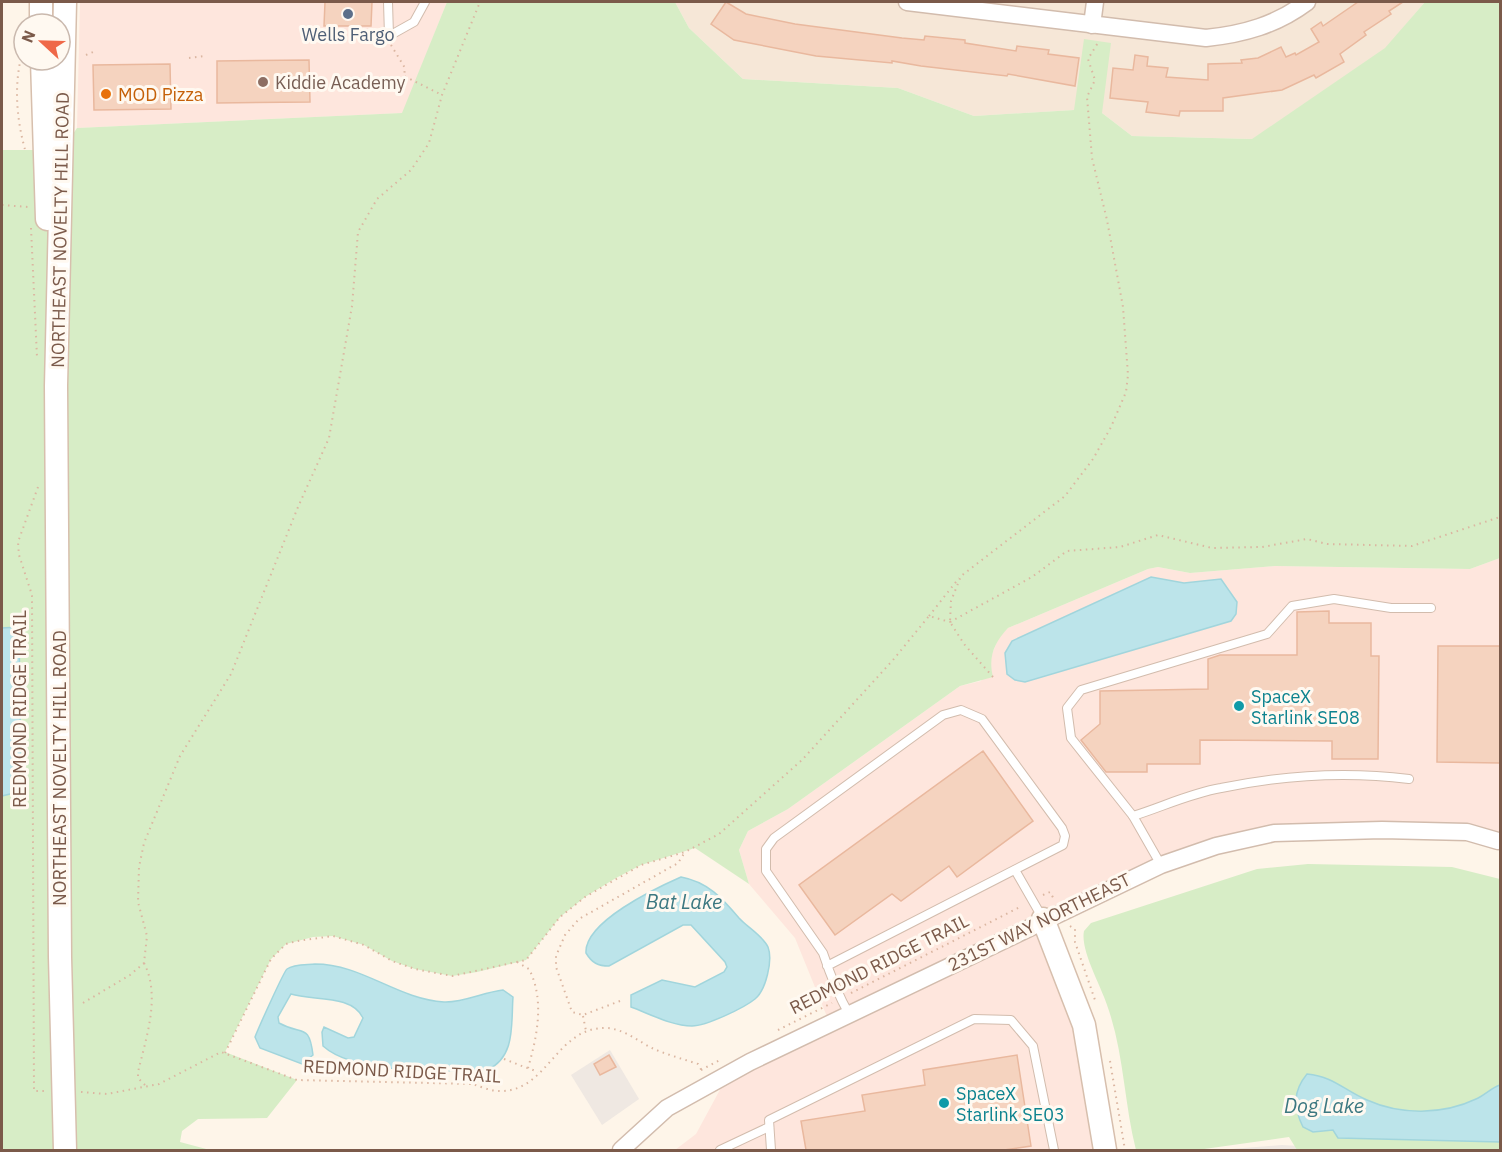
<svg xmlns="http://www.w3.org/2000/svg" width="1502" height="1152" font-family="'IBM Plex Sans',sans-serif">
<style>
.residential{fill:#f6e7d7}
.commercial{fill:#fee6dd}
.industrial{fill:#efe8e2}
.green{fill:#d7edc6}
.water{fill:#bce4ea;stroke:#a1d5dc;stroke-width:1.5}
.building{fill:#f5d3bf;stroke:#e9b89e;stroke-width:1.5}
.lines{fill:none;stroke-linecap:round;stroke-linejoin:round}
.lane-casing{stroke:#d2bcad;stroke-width:10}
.street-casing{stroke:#d2bcad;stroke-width:19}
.secondary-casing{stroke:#d7bfad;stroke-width:25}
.path{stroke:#dbb6a1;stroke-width:2;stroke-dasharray:1.5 4.5;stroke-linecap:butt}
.lane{stroke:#fff;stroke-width:8}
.street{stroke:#fff;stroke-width:16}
.secondary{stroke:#fff;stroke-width:22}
.service-dot{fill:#5c6f8a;stroke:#fff9f1;stroke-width:2}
.education-dot{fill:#8d6e63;stroke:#fff9f1;stroke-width:2}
.food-dot{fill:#e8710a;stroke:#fff9f1;stroke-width:2}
.culture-dot{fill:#0f9aa8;stroke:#fff9f1;stroke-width:2}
.labels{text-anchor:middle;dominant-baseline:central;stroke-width:6;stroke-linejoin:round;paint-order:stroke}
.service-label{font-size:18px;fill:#4e5e75;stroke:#fff9f1}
.education-label{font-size:18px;fill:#785e54;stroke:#fff9f1;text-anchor:start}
.food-label{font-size:18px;fill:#c56008;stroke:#fff9f1;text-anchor:start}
.street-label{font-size:18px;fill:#7b5a4a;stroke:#fff9f1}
.culture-label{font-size:18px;fill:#0d838f;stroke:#fff9f1;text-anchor:start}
.water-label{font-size:20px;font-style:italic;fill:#3c7881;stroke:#fff9f1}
</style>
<rect width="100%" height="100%" fill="#fef5e9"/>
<!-- residential -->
<polygon class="residential" points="675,2 1425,2 1386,48 1253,139 1132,136 1102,113 1074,110 974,116 898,88 743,79 689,28"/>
<!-- commercial -->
<g class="commercial">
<polygon points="80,2 447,2 403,113 77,128"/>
<polygon points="1500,558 1500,841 1382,830 1216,846 1044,919 1064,967 1105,1150 675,1150 696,1134 729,1073 830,1024 795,938 749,884 739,850 748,831 788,809 960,686 981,681 999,637 1008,628 1148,569 1158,567 1190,573 1275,566 1470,569"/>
</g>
<!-- industrial -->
<g class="industrial">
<polygon points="610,1050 639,1099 602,1125 571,1075"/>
<polygon points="1282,1145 1333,1148 1452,1150 1218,1150"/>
</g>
<!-- green -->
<g class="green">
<path d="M447 2H675L689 28 743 79 898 88 974 116 1074 110 1084 39 1111 43 1102 113 1132 136 1252 139 1385 48 1425 2H1500V558L1470 569 1275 566 1190 573 1158 567 1148 569 1008 628C994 643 988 657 993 677L960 686 788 809 748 831 739 850 749 884 695 848 641 865 616 878 585 897 560 917 526 960 477 972 452 976 415 969 392 961 364 945 333 936 313 937 286 944 271 959 225 1052 297 1080 267 1118 198 1119 182 1131 180 1142 210 1150H2V150H62L77 128 402 113Z"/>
<path d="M1308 864 1452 867 1500 879V1150H1297L1289 1137 1197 1150H1136C1124 1103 1124 1052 1107 1005 1101 986 1080 950 1084 931L1091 923 1257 869Z"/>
</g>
<!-- water -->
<g class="water">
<polygon points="1151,577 1184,583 1221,579 1237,602 1236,614 1231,621 1025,682 1015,680 1007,674 1005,653 1012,641"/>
<polygon points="19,627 21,784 14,793 2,796 2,628"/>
<path d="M681 877C708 882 722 898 739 918 747 927 763 936 768 947 773 960 766 990 755 999 744 1008 706 1026 692 1026 672 1026 650 1014 631 1007V995L662 980 695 987 724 972 727 967 725 962 691 925H683L609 966C598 966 592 963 586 953 584 922 656 888 681 877Z"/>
<path d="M315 964C362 964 397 999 444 1002 463 1003 484 992 503 990L513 997C511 1024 516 1057 487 1070 444 1071 355 1075 323 1046L322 1032 324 1027 348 1038 354 1037 363 1018C352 994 312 1001 291 994L278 1017 279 1023C302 1036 309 1022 313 1055L302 1064 260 1048 255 1037C258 1029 284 971 287 969 294 964 307 965 315 964Z"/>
<path d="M1307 1074C1335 1077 1343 1090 1367 1100 1400 1115 1443 1115 1476 1099 1485 1095 1491 1088 1500 1085V1142L1338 1138 1333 1130 1313 1132 1303 1127C1293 1107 1293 1091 1307 1074Z"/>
</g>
<!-- building -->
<g class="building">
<polygon points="325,2 372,2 371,26 324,26"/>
<polygon points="726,2 746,14 795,24 902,38 924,40 925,36 965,40 965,43 1016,51 1017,46 1049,50 1048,54 1079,58 1075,86 1008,74 1007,76 921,66 892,61 892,63 816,56 734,40 711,24"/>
<polygon points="1358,2 1403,2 1389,11 1391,14 1364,32 1366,35 1340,54 1344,62 1316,78 1314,75 1282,90 1223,98 1223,111 1180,111 1179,116 1146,112 1148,102 1110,98 1113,68 1133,70 1135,55 1148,57 1147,66 1168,68 1166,77 1208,80 1208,64 1242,63 1241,60 1258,58 1281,47 1286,57 1295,53 1296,55 1319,42 1311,29 1321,22 1323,26"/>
<polygon points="309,60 310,102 217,103 217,61"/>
<polygon points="170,64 171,109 94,110 93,65"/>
<polygon points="1329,611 1329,623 1371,623 1371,656 1379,656 1378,759 1332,759 1332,741 1200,740 1200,764 1147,764 1147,772 1106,772 1081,740 1100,724 1100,691 1208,689 1208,659 1220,655 1297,655 1297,612"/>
<polygon points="1438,646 1500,646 1500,763 1437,762"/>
<polygon points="983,751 1033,821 957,877 949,866 901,901 892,894 835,935 799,885"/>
<polygon points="609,1055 616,1067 600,1075 594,1064"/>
<polygon points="1017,1055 1031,1146 1004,1150 806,1150 801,1121 865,1111 862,1095 925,1085 923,1070"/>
</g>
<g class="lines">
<defs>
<g id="lane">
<polyline points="388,2 389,36 414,22 425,2"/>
<polyline points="1133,816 1071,738 1067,708 1081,690 1267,634 1292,606 1334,599 1391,608 1431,608"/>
<path d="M1161 865 1133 816C1162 807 1191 793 1221 788 1283 775 1346 771 1409 779"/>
<polyline points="1015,870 1042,917"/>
<path d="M827 966 1063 845 1065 836 1062 828 982 719 961 710 943 715 774 838 766 849V871L823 953C830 974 838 995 849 1014"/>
<polyline points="720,1150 769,1127"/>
<polyline points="771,1150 769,1120 974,1019 1011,1020 1033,1046 1054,1150"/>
</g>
<g id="street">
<path d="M907 2 1206 38C1244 34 1276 25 1307 2"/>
<polyline points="1092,25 1095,2"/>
<polyline points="621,1150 667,1108 750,1062 1161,865 1216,846 1274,833 1382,830 1467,832 1498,841"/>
</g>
<g id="secondary">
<polyline points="41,2 41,24"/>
<polyline points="65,2 56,386 60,957 65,1150"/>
<polyline points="42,60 47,219"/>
<polyline points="1043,919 1084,1025 1105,1150"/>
</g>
</defs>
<!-- lane casing -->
<use href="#lane" class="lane-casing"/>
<!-- street casing -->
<use href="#street" class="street-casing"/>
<!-- secondary casing -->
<use href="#secondary" class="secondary-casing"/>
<!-- path -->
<g class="path">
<polyline points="391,45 405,68 404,76 442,95"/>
<path d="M24 47C13 81 16 119 26 153"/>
<polyline points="86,55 93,52"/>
<polyline points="189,58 205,56"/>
<polyline points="2,205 29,207"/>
<polyline points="31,228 37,357"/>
<polyline points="38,487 18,542 19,555 32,595 34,1091 45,1091"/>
<polyline points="929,616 959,578"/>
<polyline points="950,622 1032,577 1067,551 1120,547 1158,535 1212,548 1262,547 1307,539 1327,544 1412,546 1500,517"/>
<polyline points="993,677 964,644 950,622 951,601 961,576 1065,496 1093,459 1111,427 1126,392 1128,375 1123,307 1107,220 1092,158 1087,97 1095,80 1088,59 1099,41"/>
<polyline points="1043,895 1050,892 1055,901"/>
<polyline points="1070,926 1075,929 1075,942 1096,1003"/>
<path d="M517 962 529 969C545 1000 537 1037 528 1068L538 1072"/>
<path d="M144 963C161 996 146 1038 138 1072V1078L146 1086"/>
<polyline points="851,993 1022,906"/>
<polyline points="620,1001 583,1015 572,1012 556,967 556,956 565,935 579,919 678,863 685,852"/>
<polyline points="83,1003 130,975 144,963 147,936 138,902 139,867 144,843 180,756 231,674 298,507 329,438 352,306 358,232 377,199 411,170 429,143 442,95 480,2"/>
<polyline points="583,1016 586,1031"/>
<polyline points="778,1030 832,1003"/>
<polyline points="225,1053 271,959 286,944 297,941 333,936 364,945 392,961 415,969 452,976 526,960 560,917 585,897 641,865 685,852 719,834 802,760 893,660 929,616 950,622"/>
<polyline points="504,1059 527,1068"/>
<polyline points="1110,1061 1125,1150"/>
<polyline points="701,1070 720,1060"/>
<path d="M81 1092 107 1094 159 1084 221 1052 297 1080 473 1084C481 1087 491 1091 500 1091 548 1092 556 1026 607 1028 624 1029 639 1042 654 1049 668 1055 683 1059 698 1064L703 1073"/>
</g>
<!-- lane -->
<use href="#lane" class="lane"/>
<!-- street -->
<use href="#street" class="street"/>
<!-- secondary -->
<use href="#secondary" class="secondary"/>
</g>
<!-- markers -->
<circle class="service-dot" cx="348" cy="14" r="6"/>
<circle class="education-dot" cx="263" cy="82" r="6"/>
<circle class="food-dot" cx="106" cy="94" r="6"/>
<g class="culture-dot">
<circle cx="1239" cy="706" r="6"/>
<circle cx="944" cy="1103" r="6"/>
</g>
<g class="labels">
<!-- service labels -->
<g class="service-label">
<text x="348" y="34">Wells Fargo</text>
</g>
<!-- education labels -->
<g class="education-label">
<text x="275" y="82">Kiddie Academy</text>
</g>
<!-- food labels -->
<g class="food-label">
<text x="118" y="94">MOD Pizza</text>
</g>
<!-- street labels -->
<g class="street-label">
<text transform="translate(60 230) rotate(-89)">NORTHEAST NOVELTY HILL ROAD</text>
<text transform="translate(19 709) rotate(-90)">REDMOND RIDGE TRAIL</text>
<text transform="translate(59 768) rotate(-90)">NORTHEAST NOVELTY HILL ROAD</text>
<text transform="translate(1039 922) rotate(-26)">231ST WAY NORTHEAST</text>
<text transform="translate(879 964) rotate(-27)">REDMOND RIDGE TRAIL</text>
<text transform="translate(402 1071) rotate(3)">REDMOND RIDGE TRAIL</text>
</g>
<!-- culture labels -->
<g class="culture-label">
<text x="1251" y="696">SpaceX<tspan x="1251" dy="21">Starlink SE08</tspan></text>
<text x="956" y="1093">SpaceX<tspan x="956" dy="21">Starlink SE03</tspan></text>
</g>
<!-- water labels -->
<g class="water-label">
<text x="684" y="901">Bat Lake</text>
<text x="1324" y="1105">Dog Lake</text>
</g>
</g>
<!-- border -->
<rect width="1502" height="1152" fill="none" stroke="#7b5a4a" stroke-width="6"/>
<!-- north arrow -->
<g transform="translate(42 42) rotate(292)"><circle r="28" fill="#fff9f1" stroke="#cab9ae" stroke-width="1.5"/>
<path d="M0-4.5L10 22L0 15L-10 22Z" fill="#ef6848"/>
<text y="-9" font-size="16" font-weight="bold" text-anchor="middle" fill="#7b5a4a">N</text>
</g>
</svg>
